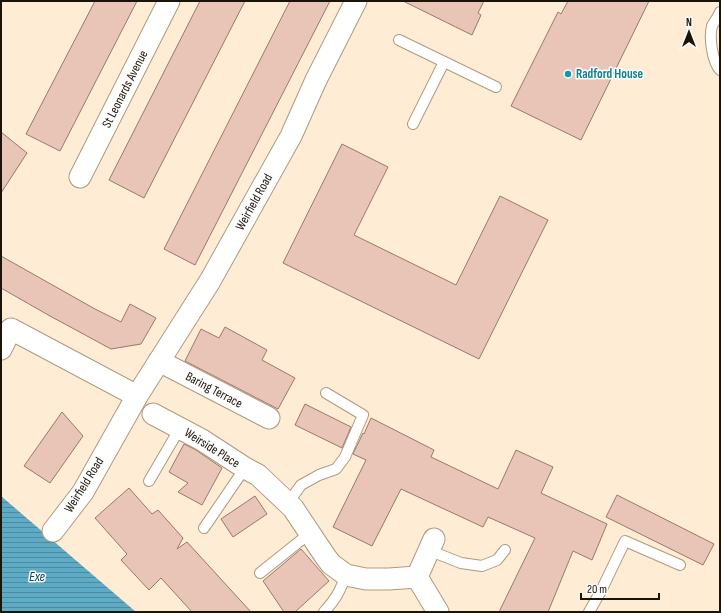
<svg xmlns="http://www.w3.org/2000/svg" width="721" height="613" font-family="'Sofia Sans Condensed',sans-serif">
<style>
.water{fill:url(#water-rules)}
.building{fill:#e9c5b7;stroke:#99796c}
.lines{fill:none;stroke-linecap:round;stroke-linejoin:round}
.lane-casing{stroke:#af9a7f;stroke-width:12}
.street-casing{stroke:#af9a7f;stroke-width:23}
.lane{stroke:#fff;stroke-width:10}
.street{stroke:#fff;stroke-width:21}
.culture-dot{fill:#0f9aa8;stroke:#fcfcfc;stroke-width:1.5}
.labels{text-anchor:middle;dominant-baseline:central;stroke-width:3;stroke-linejoin:round;paint-order:stroke}
.culture-label{font-size:13px;font-weight:bold;fill:#0d838f;stroke:#fcfcfc;text-anchor:start}
.street-label{font-size:13px;fill:#1a1308;stroke:#fcfcfc}
.water-label{font-size:14px;font-style:italic;fill:#004659;stroke:#fcfcfc}
</style>
<defs>
<pattern id="water-rules" width="6" height="5" patternUnits="userSpaceOnUse"><rect width="6" height="5" fill="#5eabc6"/><path d="M0 2.5h6" fill="none" stroke="#4d8a9f"/></pattern>
</defs>
<rect width="100%" height="100%" fill="#feecd5"/>
<!-- water -->
<polygon class="water" points="1,496 136,612 1,612"/>
<!-- building -->
<g class="building">
<polygon points="95,1 137,1 60,151 26,134"/>
<polygon points="200,1 245,1 144,198 109,180"/>
<polygon points="290,1 330,1 195,265 164,249"/>
<polygon points="403,1 484,1 478,13 481,15 472,35"/>
<polygon points="568,1 649,1 581,140 511,106 558,12 561,14"/>
<polygon points="1,132 27,153 1,193"/>
<polygon points="342,144 388,167 354,235 456,285 500,196 548,220 479,359 283,263"/>
<polygon points="1,256 95,309 121,322 130,304 156,318 141,344 111,349 50,316 1,288"/>
<polygon points="225,327 267,350 262,360 295,378 278,409 185,361 201,329 219,338"/>
<polygon points="305,404 351,427 342,448 295,425"/>
<polygon points="62,412 83,436 50,483 24,466"/>
<polygon points="371,418 434,450 431,457 498,489 516,450 553,467 541,493 607,524 592,560 573,551 548,612 499,612 535,538 488,517 483,527 401,489 372,546 333,527 366,460 353,454 363,433 364,434"/>
<polygon points="184,444 196,450 222,468 202,505 178,492 188,483 169,472"/>
<polygon points="129,488 152,514 158,510 183,538 177,549 187,542 251,612 192,612 161,578 149,590 121,560 127,554 95,518"/>
<polygon points="617,495 714,544 703,565 606,517"/>
<polygon points="255,496 267,514 233,537 221,519"/>
<polygon points="301,549 329,581 295,612 284,612 263,581"/>
</g>
<g class="lines">
<defs>
<g id="lane">
<path d="M720 12C718 17 714 22 712 26 709 37 712 61 720 70"/>
<polyline points="399,40 496,87"/>
<polyline points="413,124 444,62"/>
<polyline points="149,481 180,428"/>
<polyline points="288,503 301,485 319,475 336,469 345,457 363,415 326,393"/>
<polyline points="204,528 245,468"/>
<polyline points="428,550 461,563 482,566 497,560 505,550"/>
<polyline points="260,573 310,533"/>
<path d="M324 612C336 599 340 591 346 575"/>
<polyline points="589,612 602,589 625,541 680,565"/>
</g>
<g id="street">
<polyline points="80,177 169,1"/>
<polyline points="1,349 11,329 137,396"/>
<polyline points="159,361 269,418"/>
<polyline points="153,414 202,440 245,468 258,475 293,508 325,556 331,564 346,575 366,579 389,579 417,577"/>
<polyline points="53,531 83,492 137,396 210,281 291,136 316,80 356,1"/>
<polyline points="434,539 417,577 438,612"/>
</g>
</defs>
<!-- lane casing -->
<use href="#lane" class="lane-casing"/>
<!-- street casing -->
<use href="#street" class="street-casing"/>
<!-- lane -->
<use href="#lane" class="lane"/>
<!-- street -->
<use href="#street" class="street"/>
</g>
<!-- markers -->
<circle class="culture-dot" cx="568" cy="74" r="4"/>
<g class="labels">
<!-- culture labels -->
<g class="culture-label">
<text x="576" y="74">Radford House</text>
</g>
<!-- street labels -->
<g class="street-label">
<text transform="translate(125 89) rotate(-63)">St Leonards Avenue</text>
<text transform="translate(254 202) rotate(-61)">Weirfield Road</text>
<text transform="translate(214 390) rotate(28)">Baring Terrace</text>
<text transform="translate(212 448) rotate(32)">Weirside Place</text>
<text transform="translate(84 485) rotate(-58)">Weirfield Road</text>
</g>
<!-- water labels -->
<g class="water-label">
<text x="37" y="576">Exe</text>
</g>
</g>
<!-- border -->
<rect width="721" height="613" fill="none" stroke="#1a1308" stroke-width="4"/>
<!-- north arrow -->
<g transform="translate(689 32)" stroke="#fcfcfc" stroke-width="3" paint-order="stroke">
<path d="M0-3L7 15L0 10L-7 15Z" fill="#1a1308"/>
<text y="-6" font-size="11" font-weight="bold" text-anchor="middle" fill="#1a1308">N</text>
</g>
<!-- scale -->
<path d="M581 593v6h78v-6" fill="none" stroke="#1a1308" stroke-width="2"/>
<text x="587" y="593" font-size="12" fill="#1a1308" stroke="#fcfcfc" stroke-width="3" paint-order="stroke">20 m</text>
</svg>
